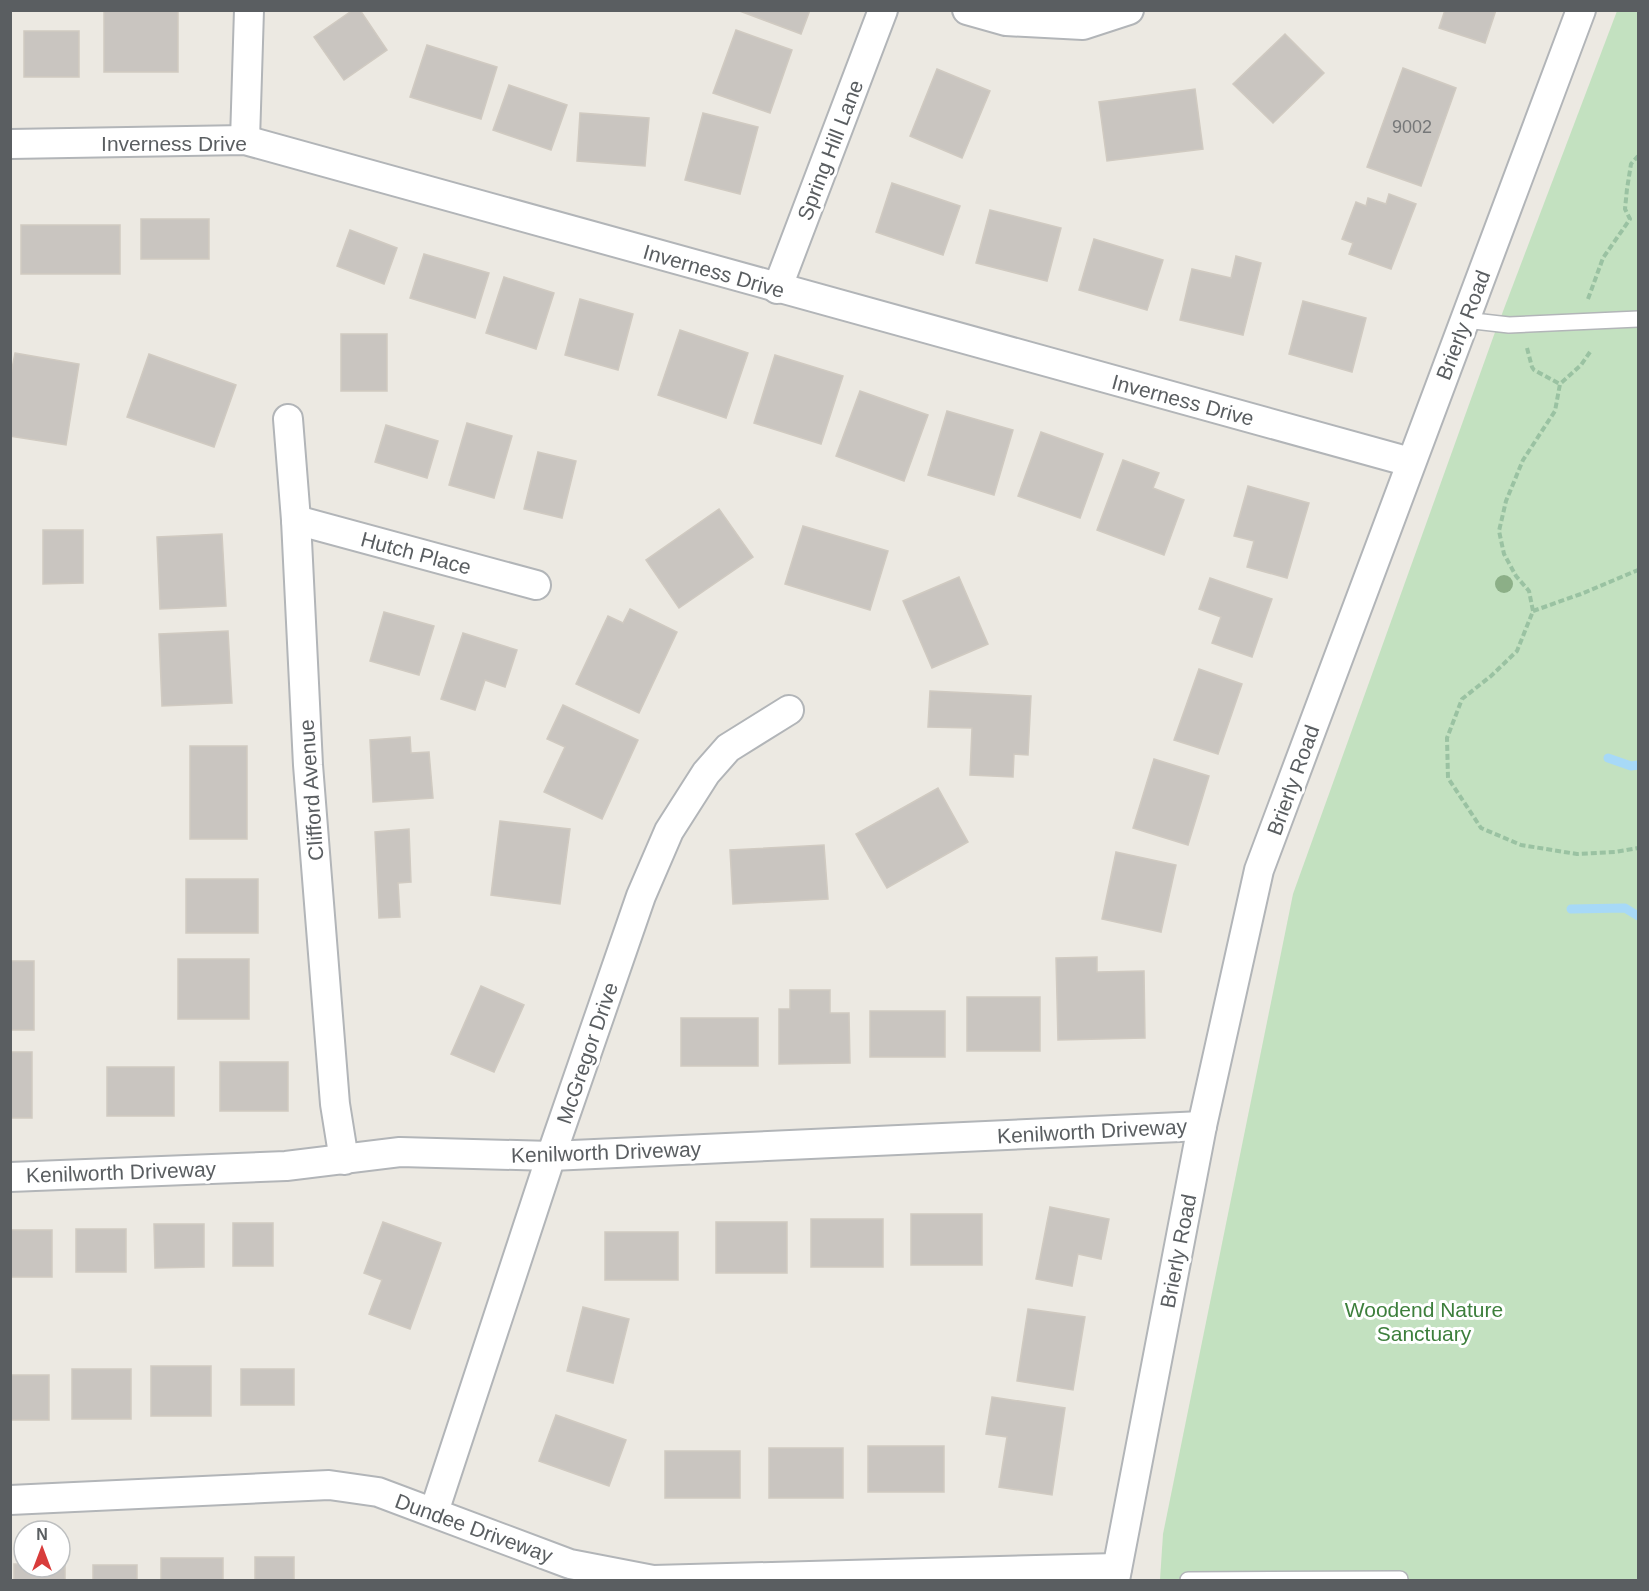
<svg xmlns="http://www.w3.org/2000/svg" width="1649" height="1591" font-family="Helvetica,sans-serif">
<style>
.green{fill:#c3e1c0}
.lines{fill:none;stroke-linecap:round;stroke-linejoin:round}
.stream{stroke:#a7d9f7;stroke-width:9}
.building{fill:#c9c5c0;stroke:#d0cac1;stroke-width:1.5}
.service-casing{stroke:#b2b5b8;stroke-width:18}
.minor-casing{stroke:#b2b5b8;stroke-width:32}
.path{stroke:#9ac2a2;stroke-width:4;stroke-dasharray:6 3;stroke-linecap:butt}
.service{stroke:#fff;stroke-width:15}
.minor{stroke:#fff;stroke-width:28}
.tree{fill:#8caf87}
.labels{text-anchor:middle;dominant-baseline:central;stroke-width:6;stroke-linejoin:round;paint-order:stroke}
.number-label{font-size:18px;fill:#767879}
.street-label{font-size:21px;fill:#5a5e61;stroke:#fff}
.park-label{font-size:21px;fill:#3d7f3c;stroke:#fff}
</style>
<rect width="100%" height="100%" fill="#ece9e2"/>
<!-- green -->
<polygon class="green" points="1617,11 1638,11 1638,1580 1160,1580 1163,1534 1293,894 1494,335"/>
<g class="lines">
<!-- stream -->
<g class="stream">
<polyline points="1608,758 1631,766 1638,765"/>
<polyline points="1571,909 1625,908 1638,916"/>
</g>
</g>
<!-- building -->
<g class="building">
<rect x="104" y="10" width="74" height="62"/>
<polygon points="353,10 360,10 387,50 344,80 314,37"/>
<polygon points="737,10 810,10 801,34"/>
<polygon points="1445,10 1496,10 1485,43 1439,28"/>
<polygon points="736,30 792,50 770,113 713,93"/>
<rect x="24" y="31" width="55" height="46"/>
<polygon points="1285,34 1324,73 1273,123 1233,84"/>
<polygon points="427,45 497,67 481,119 410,97"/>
<polygon points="1403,68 1456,88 1421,186 1367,167"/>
<polygon points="937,69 990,91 962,158 910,136"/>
<polygon points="509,85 567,105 551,150 493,130"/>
<polygon points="1195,89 1203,149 1107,161 1099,102"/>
<polygon points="580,113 649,118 645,166 577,161"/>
<polygon points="703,113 758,127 740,194 685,180"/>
<polygon points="892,183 960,206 943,255 876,232"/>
<polygon points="1389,194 1416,204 1391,269 1349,254 1353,243 1342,239 1356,202 1366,206 1368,198 1386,204"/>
<polygon points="990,210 1061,228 1047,281 976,263"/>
<rect x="141" y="219" width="68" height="40"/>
<rect x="21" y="225" width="99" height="49"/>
<polygon points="350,230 397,248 384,284 337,266"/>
<polygon points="1094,239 1163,260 1147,310 1079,290"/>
<polygon points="424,254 489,273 475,318 410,298"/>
<polygon points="1236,256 1261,263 1243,335 1180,320 1192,269 1231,278"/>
<polygon points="504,277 554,293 536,349 486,333"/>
<polygon points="580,299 633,314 618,370 565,355"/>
<polygon points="1303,301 1366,318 1352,372 1289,354"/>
<polygon points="680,330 748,353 726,418 658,395"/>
<rect x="341" y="334" width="46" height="57"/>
<polygon points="15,353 79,364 66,445 10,436 10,379"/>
<polygon points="149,354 236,385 214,447 127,417"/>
<polygon points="775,355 843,376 821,444 754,423"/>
<polygon points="860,391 928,415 904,481 836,456"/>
<polygon points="947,411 1013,430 994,495 928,475"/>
<polygon points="467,423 512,436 494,498 449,485"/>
<polygon points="386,425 438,441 427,478 375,462"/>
<polygon points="1041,432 1103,454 1080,518 1018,496"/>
<polygon points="538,452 576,461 562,518 524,509"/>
<polygon points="1123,460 1159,473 1153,488 1184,500 1164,555 1097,530"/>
<polygon points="1248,486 1309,503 1287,578 1247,567 1254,541 1234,536"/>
<polygon points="719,509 753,557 679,608 646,560"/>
<polygon points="803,526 888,551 870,610 785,584"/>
<polygon points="43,530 83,530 83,583 43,584"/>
<polygon points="222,534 226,606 160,609 157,537"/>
<polygon points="959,577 988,644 932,668 903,601"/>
<polygon points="1210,578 1272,599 1252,657 1212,643 1221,617 1199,609"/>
<polygon points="630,609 677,632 639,713 576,684 608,616 623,623"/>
<polygon points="384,612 434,626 419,675 370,661"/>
<polygon points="228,631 232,703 162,706 159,634"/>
<polygon points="463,633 517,650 505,687 485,680 475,710 441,699"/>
<polygon points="1199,669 1242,684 1218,754 1174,740"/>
<polygon points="930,691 1031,696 1028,755 1014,754 1013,777 970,775 972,728 928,727"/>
<polygon points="563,705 638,740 602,819 544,792 565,747 547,739"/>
<polygon points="410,737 411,753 429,752 433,798 373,802 370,740"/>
<rect x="190" y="746" width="57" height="93"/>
<polygon points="1154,759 1209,776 1188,845 1133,828"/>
<polygon points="938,788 968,842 887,888 856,834"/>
<polygon points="500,821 570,829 560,904 491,895"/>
<polygon points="409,829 411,882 398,883 400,917 379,918 375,832"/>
<polygon points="824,845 828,899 733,904 730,850"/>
<polygon points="1116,852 1176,865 1161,932 1102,919"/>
<rect x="186" y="879" width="72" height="54"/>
<polygon points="1097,957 1097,972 1144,971 1145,1038 1058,1040 1056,958"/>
<rect x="178" y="959" width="71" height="60"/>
<rect x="10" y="961" width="24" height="69"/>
<polygon points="481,986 524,1005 494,1072 451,1054"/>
<polygon points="790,990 830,990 830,1013 849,1013 850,1063 779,1064 779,1009 790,1009"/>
<rect x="967" y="997" width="73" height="54"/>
<rect x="870" y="1011" width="75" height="46"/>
<rect x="681" y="1018" width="77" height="48"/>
<rect x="10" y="1052" width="22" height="66"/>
<rect x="220" y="1062" width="68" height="49"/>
<rect x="107" y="1067" width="67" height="49"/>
<polygon points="1050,1207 1109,1219 1101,1259 1078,1254 1072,1286 1036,1279"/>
<rect x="911" y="1214" width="71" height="51"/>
<rect x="811" y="1219" width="72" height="48"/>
<polygon points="383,1222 441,1243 410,1329 369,1314 382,1280 364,1273"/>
<rect x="716" y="1222" width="71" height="51"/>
<rect x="233" y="1223" width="40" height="43"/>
<polygon points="154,1224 204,1224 204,1267 155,1268"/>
<rect x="76" y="1229" width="50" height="43"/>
<rect x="10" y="1230" width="42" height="47"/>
<rect x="605" y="1232" width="73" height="48"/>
<polygon points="583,1307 629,1319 613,1383 567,1371"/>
<polygon points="1028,1309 1085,1317 1073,1390 1017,1381"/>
<rect x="151" y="1366" width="60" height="50"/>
<rect x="72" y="1369" width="59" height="50"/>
<rect x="241" y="1369" width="53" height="36"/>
<rect x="10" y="1375" width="39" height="45"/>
<polygon points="992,1397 1065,1408 1052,1495 999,1487 1007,1437 986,1434"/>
<polygon points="556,1415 626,1440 609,1486 539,1461"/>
<rect x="868" y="1446" width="76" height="46"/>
<rect x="769" y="1448" width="74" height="50"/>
<rect x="665" y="1451" width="75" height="47"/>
<rect x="255" y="1557" width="39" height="23"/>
<rect x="161" y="1558" width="62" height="22"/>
<polygon points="14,1564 24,1564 24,1567 60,1567 60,1564 65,1564 65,1580 14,1580"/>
<rect x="93" y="1565" width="44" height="15"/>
</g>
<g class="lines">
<defs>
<g id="service">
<polyline points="1465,320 1509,325 1638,319"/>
<polyline points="1188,1580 1400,1579"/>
</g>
<g id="minor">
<polyline points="967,10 1006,21 1083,25 1129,10"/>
<polyline points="245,140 249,10"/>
<polyline points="10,144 245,140 1410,462"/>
<polyline points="777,289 883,10"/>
<polyline points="288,419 296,520 308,765 335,1104 344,1160"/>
<polyline points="296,520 536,585"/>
<polyline points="10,1177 286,1166 400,1152 551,1156 1202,1126"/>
<polyline points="10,1500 329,1485 378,1492 570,1564 653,1580 1117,1568"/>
<polyline points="434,1512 551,1156 641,896 669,831 706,773 728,748 789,710"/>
<polyline points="1115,1580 1202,1126 1259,870 1581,10"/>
</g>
</defs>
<!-- service casing -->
<use href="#service" class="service-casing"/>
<!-- minor casing -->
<use href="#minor" class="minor-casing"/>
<!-- path -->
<g class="path">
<polyline points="1588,299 1603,258 1630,219 1625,209 1627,189 1631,164 1638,156"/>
<polyline points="1527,348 1532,367 1534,370 1560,384"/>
<polyline points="1590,352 1581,365 1560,384 1555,411 1523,460 1506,501 1499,531 1504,554 1516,576 1529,591 1533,611 1517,651 1491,676 1462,699 1447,738 1448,778 1481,828 1521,845 1577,854 1615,852 1638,848"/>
<polyline points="1533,611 1581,594 1638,570"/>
</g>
<!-- service -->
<use href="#service" class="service"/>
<!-- minor -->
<use href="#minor" class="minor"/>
</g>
<!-- trees -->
<circle class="tree" cx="1504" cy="584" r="9"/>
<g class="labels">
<!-- number labels -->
<g class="number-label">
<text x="1412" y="127">9002</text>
</g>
<!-- street labels -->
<g class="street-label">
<text x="174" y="143">Inverness Drive</text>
<text transform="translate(830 150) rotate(-69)">Spring Hill Lane</text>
<text transform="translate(714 271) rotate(16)">Inverness Drive</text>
<text transform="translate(1463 325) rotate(-69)">Brierly Road</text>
<text transform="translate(1183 400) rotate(15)">Inverness Drive</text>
<text transform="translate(416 553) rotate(15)">Hutch Place</text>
<text transform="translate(1293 780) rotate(-70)">Brierly Road</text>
<text transform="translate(311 790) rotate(-94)">Clifford Avenue</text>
<text transform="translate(587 1053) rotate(-71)">McGregor Drive</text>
<text transform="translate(1092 1131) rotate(-3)">Kenilworth Driveway</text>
<text transform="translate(606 1152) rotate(-2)">Kenilworth Driveway</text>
<text transform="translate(121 1172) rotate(-2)">Kenilworth Driveway</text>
<text transform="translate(1178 1251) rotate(-79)">Brierly Road</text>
<text transform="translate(474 1528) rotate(20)">Dundee Driveway</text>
</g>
<!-- park labels -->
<g class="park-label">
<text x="1424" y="1309">Woodend Nature<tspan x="1424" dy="24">Sanctuary</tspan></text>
</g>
</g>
<!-- border -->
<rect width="1649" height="1591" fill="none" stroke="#5a5e61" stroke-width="24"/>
<!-- north arrow -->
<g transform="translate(42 1549)"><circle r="28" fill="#ffffff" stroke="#bdbfc0" stroke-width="1.5"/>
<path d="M0-4.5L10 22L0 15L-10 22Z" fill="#d83c3b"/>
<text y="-9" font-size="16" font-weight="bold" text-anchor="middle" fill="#5a5e61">N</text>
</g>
</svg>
